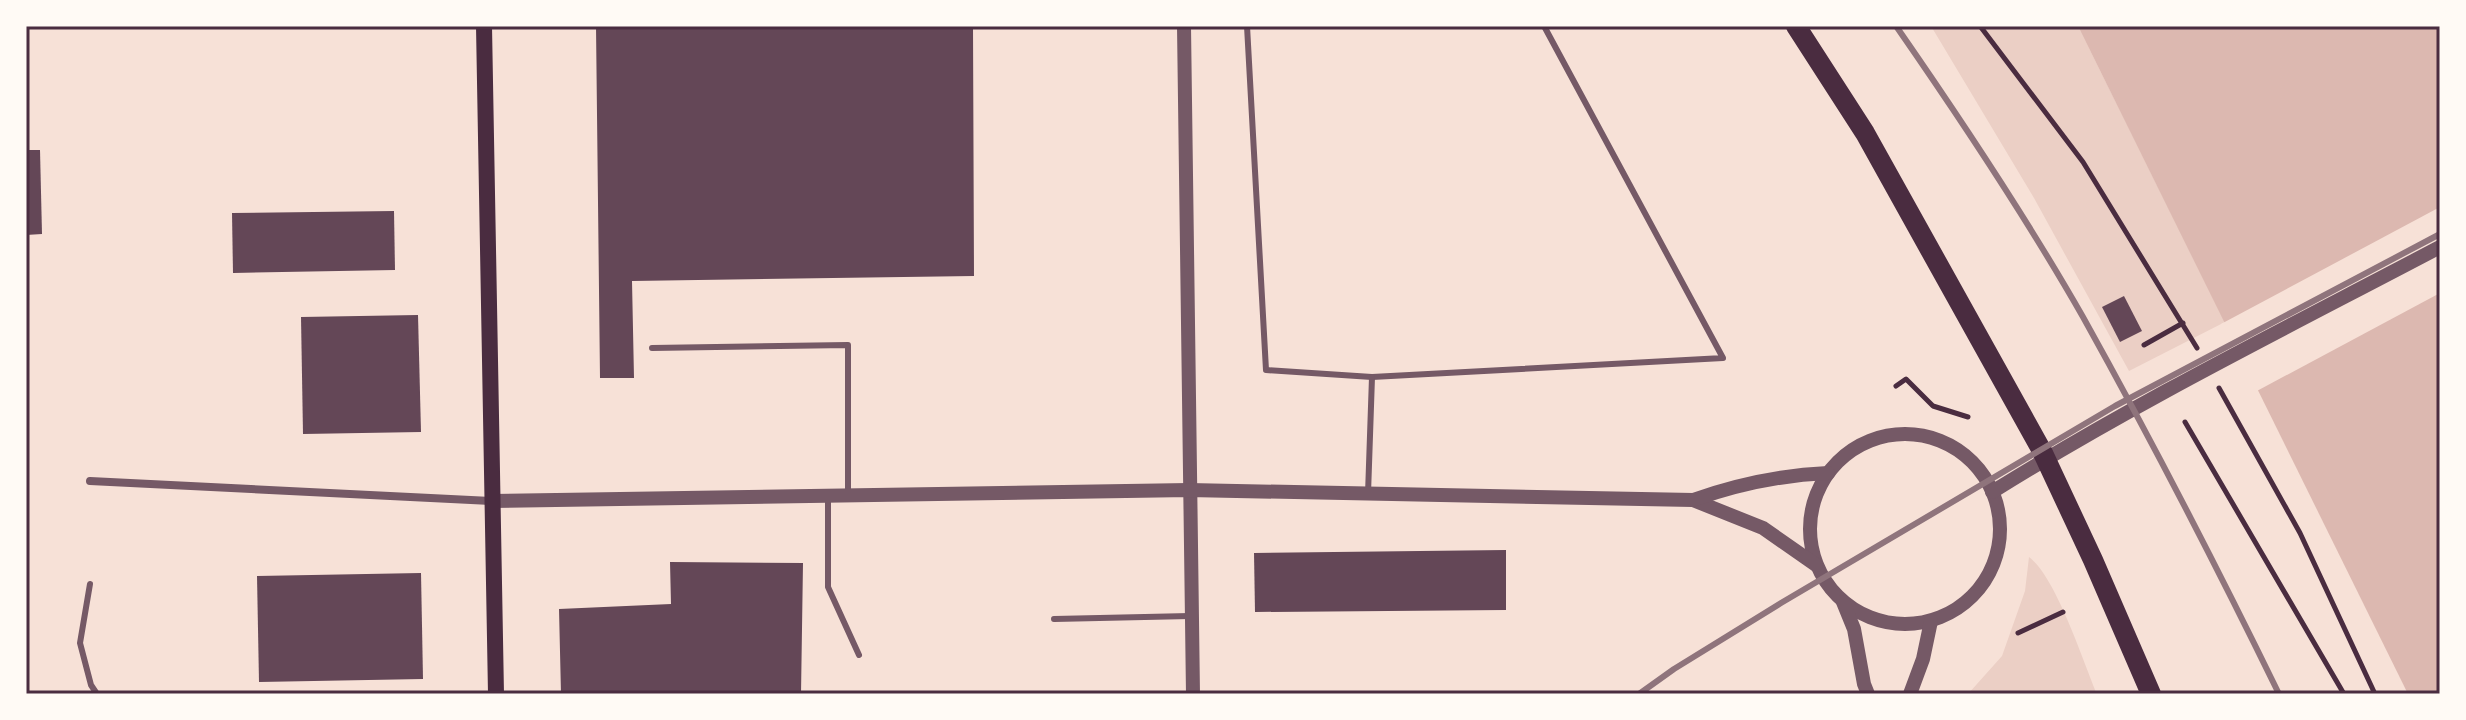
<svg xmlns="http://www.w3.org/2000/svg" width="2466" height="720" font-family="'Golos Text',sans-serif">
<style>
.green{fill:#ebcfc5}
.water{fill:#dcb8b0}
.pier{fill:#f7e1d7}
.building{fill:#644757}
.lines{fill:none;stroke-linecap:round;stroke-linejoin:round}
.path{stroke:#4a2c40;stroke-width:5}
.service{stroke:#755966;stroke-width:6}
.minor{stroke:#755966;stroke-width:8}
.tertiary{stroke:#755966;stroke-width:14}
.secondary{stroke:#4a2c40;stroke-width:16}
.primary{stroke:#4a2c40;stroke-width:20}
.rail{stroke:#8f747c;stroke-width:6}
.neatline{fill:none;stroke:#4a2c40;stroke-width:3}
</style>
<rect width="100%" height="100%" fill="#f7e1d7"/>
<!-- green -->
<g class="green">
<polygon points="1931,26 2078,26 2225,322 2129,371 2034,198"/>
<path d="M2029 557C2056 577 2083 661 2097 694H1968L2002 656 2025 591Z"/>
</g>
<!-- water -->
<polygon class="water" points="2078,26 2440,26 2440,694 2408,694"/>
<!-- pier -->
<polygon class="pier" points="2440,207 2440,293 2255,392 2221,324"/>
<!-- building -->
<g class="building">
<polygon points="596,26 973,26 974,276 632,281 634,378 600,378"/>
<polygon points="26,150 40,150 42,234 26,235"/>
<polygon points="394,211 395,270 233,273 232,213"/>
<polygon points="2124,296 2142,331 2120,342 2102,307"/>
<polygon points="418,315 421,432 303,434 301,317"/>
<polygon points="1506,550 1506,610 1255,612 1254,553"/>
<polygon points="670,562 803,563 801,694 561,694 559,609 671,604"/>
<polygon points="421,573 423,679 259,682 257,576"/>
</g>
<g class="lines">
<!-- path -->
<g class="path">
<polyline points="1980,26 2083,162 2197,348"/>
<polyline points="2144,345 2183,323"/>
<polyline points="1896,386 1906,379 1933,406 1968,417"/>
<polyline points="2219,388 2300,533 2375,694"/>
<polyline points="2185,422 2344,694"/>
<polyline points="2018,633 2063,612"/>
</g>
<!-- service -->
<g class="service">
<polyline points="1247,26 1266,370 1372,377 1723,358 1544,26"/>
<polyline points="652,348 848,345 848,493"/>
<polyline points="1368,494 1372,377"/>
<polyline points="828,497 828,587 859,655"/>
<polyline points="90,584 80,643 91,685 97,694"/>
<polyline points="1054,619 1190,616"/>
</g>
<!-- minor -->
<polyline class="minor" points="90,481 491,501"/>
<!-- tertiary -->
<g class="tertiary">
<polyline points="1184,26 1193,694"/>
<circle cx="1905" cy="529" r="95"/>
<path d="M1992 492C2136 402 2290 326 2440 247"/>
<polyline points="1693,500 1763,528 1816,565"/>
<path d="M491 501 1189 490 1693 500C1738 484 1781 475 1828 473"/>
<polyline points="1843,602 1854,629 1864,684 1868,694"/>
<polyline points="1910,694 1923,659 1931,621"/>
</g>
<!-- secondary -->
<polyline class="secondary" points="484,26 496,694"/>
<!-- primary -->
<polyline class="primary" points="1796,26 1865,133 2042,451 2093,560 2151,694"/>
<!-- rail -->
<g class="rail">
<path d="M1896 26C1962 121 2026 217 2083 317 2152 441 2217 567 2279 694"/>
<polyline points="1639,694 1674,669 1781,603 2115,406 2440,234"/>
</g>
</g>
<!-- border -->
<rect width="2466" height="720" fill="none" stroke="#fffaf5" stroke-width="56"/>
<rect x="28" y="28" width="2410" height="664" class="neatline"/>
</svg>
